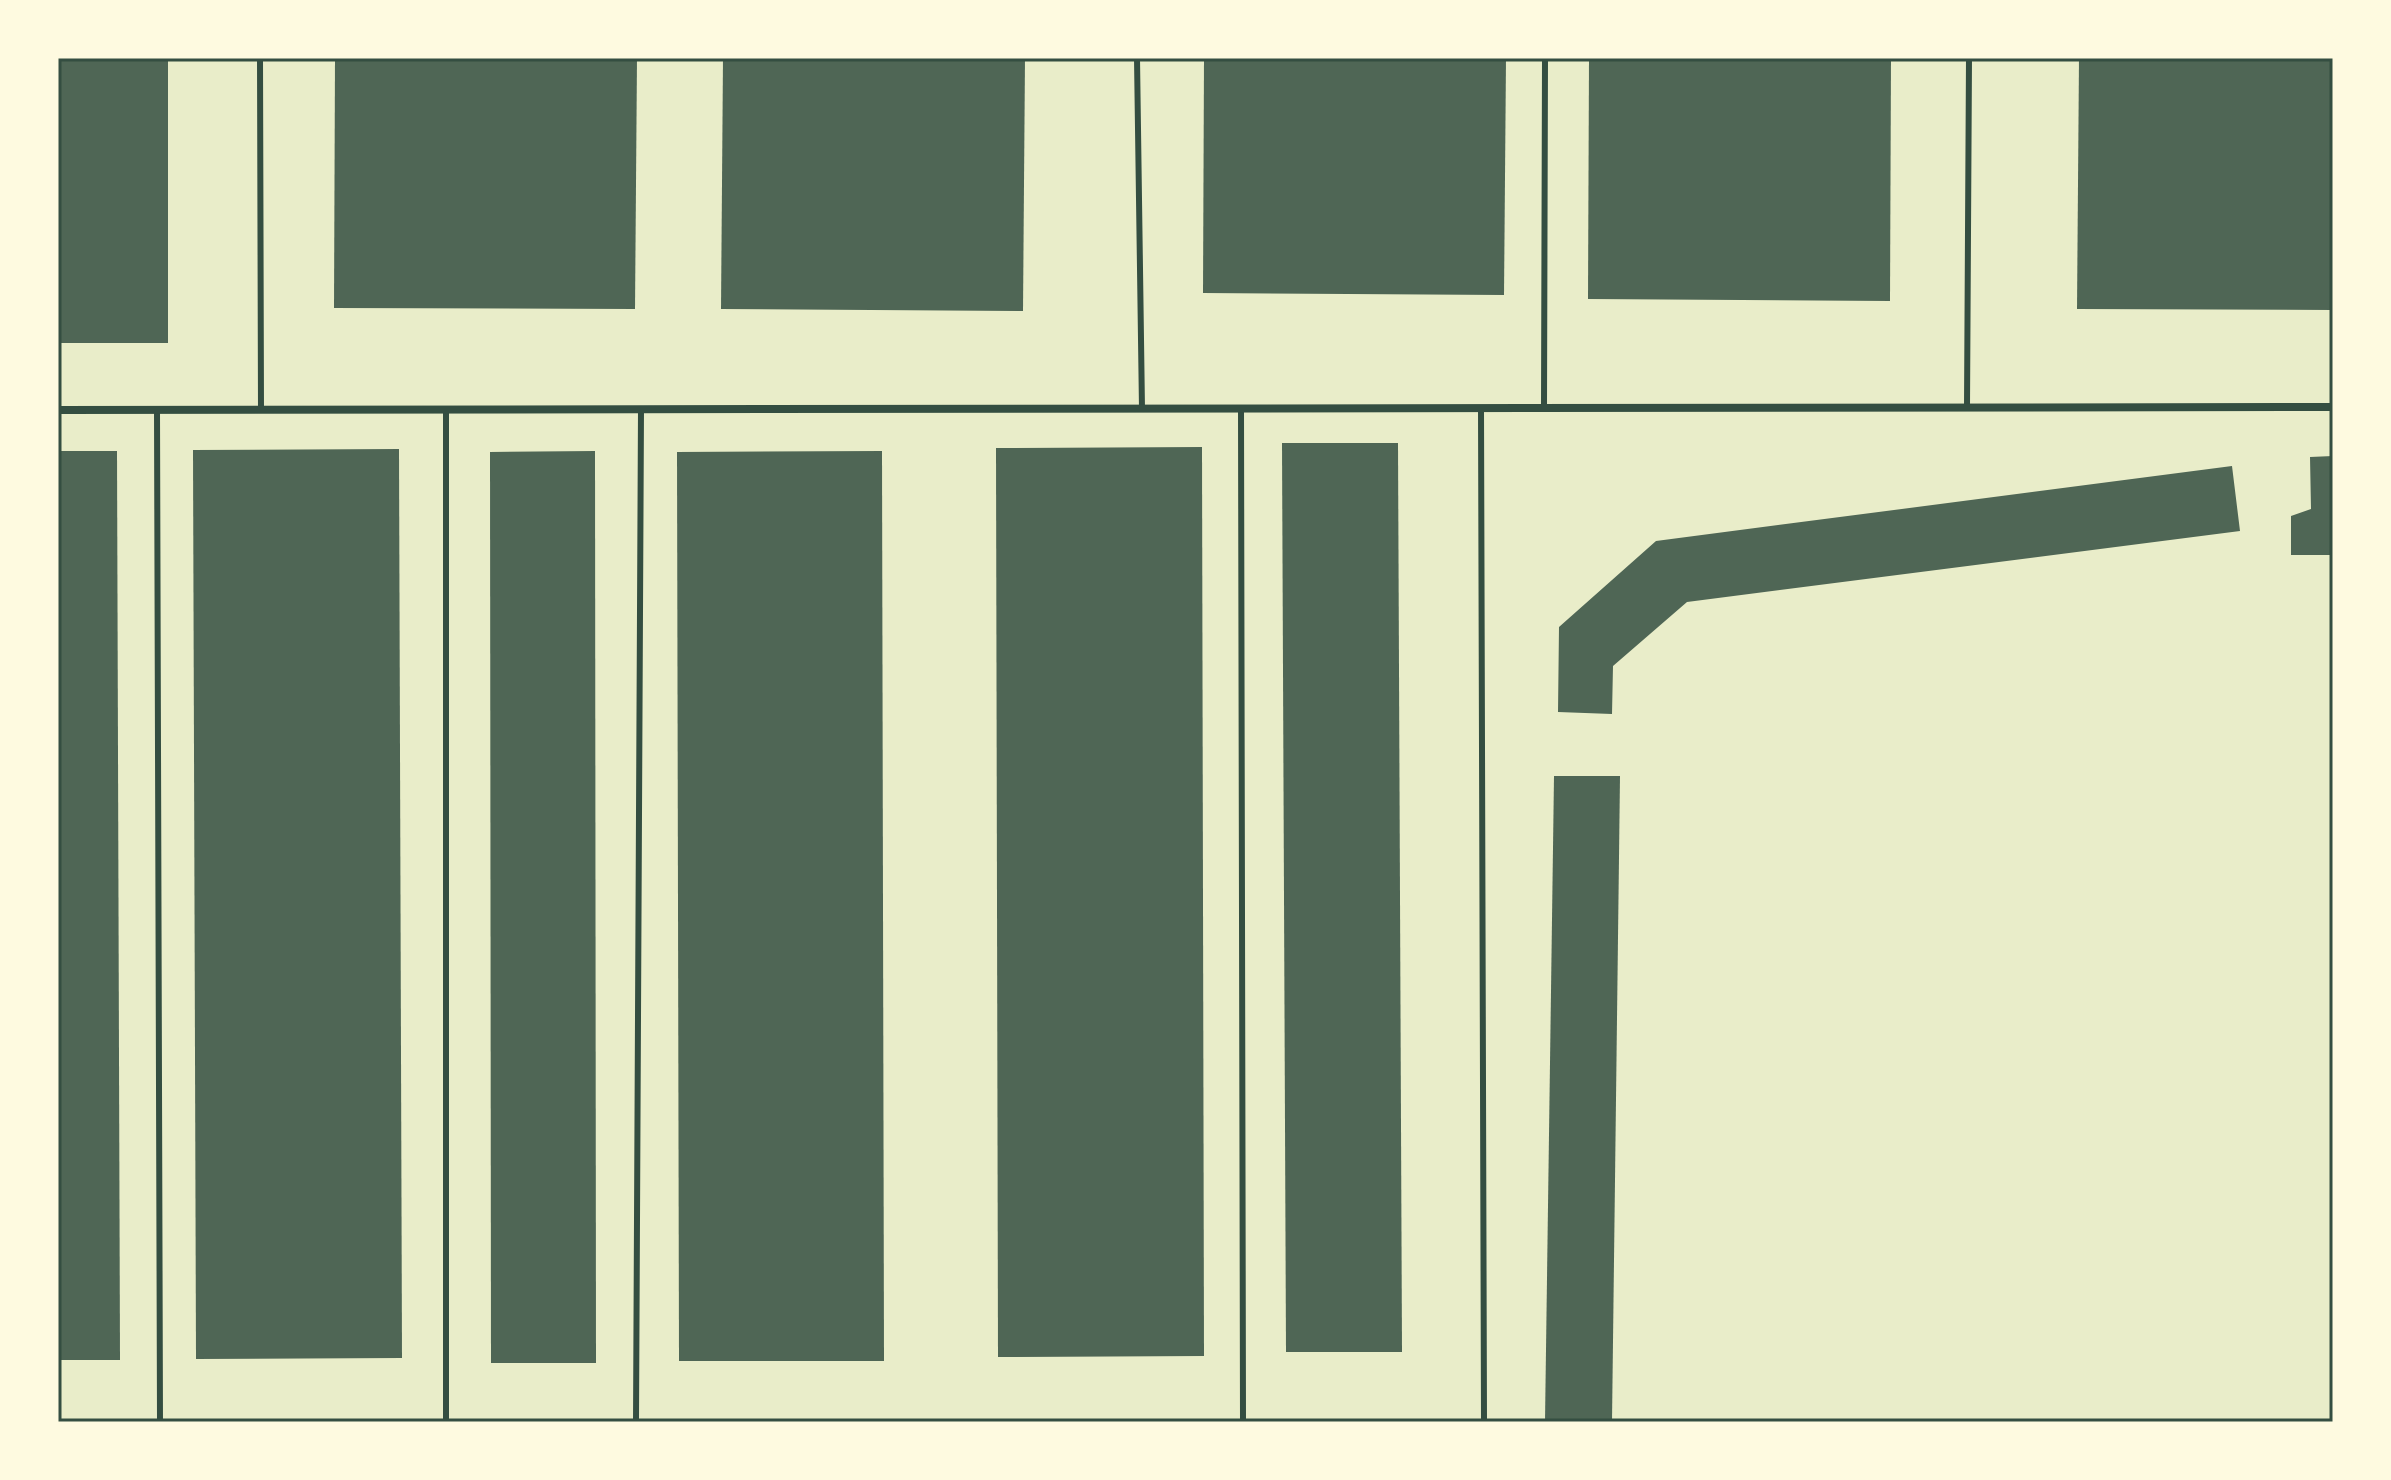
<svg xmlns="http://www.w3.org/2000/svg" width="2391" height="1480" font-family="Merriweather,serif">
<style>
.building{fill:#4f6655}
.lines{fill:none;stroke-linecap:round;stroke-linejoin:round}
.service{stroke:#344e41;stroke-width:6}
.minor{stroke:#344e41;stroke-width:8}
.neatline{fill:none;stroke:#344e41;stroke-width:3}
</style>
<rect width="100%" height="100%" fill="#e9edc9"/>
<!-- building -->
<g class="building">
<rect x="58" y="58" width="110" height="285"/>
<polygon points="335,58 637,58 635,309 334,308"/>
<polygon points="723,58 1025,58 1023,311 721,309"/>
<polygon points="1204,58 1506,58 1504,295 1203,293"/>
<polygon points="1589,58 1891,58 1890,301 1588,299"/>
<polygon points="2079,58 2333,58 2333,310 2077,309"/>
<polygon points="1282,443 1398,443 1402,1352 1286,1352"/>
<polygon points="1202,447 1204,1356 998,1357 996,448"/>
<polygon points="399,449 402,1358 196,1359 193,450"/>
<polygon points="58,451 117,451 120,1360 58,1360"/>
<polygon points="595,451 596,1363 491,1363 490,452"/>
<polygon points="882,451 884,1361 679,1361 677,452"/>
<polygon points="2333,456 2333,555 2291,555 2291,516 2311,509 2310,457"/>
<polygon points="2232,466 2240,531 1687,602 1613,666 1612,714 1558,712 1559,627 1656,541"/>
<polygon points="1554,776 1620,776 1612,1422 1545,1422"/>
</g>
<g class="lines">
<!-- service -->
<g class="service">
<polyline points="260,58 261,410"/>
<polyline points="1137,58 1142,409"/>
<polyline points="1967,408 1969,58"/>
<polyline points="1241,409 1243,1422"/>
<polyline points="1481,409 1484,1422"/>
<polyline points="1544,409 1545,58"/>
<polyline points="157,410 160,1422"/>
<polyline points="446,410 446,1422"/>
<polyline points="636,1422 641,409"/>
</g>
<!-- minor -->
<polyline class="minor" points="58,410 2333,407"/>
</g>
<!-- border -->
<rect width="2391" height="1480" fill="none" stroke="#fefae0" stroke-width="120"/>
<rect x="60" y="60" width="2271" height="1360" class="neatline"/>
</svg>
